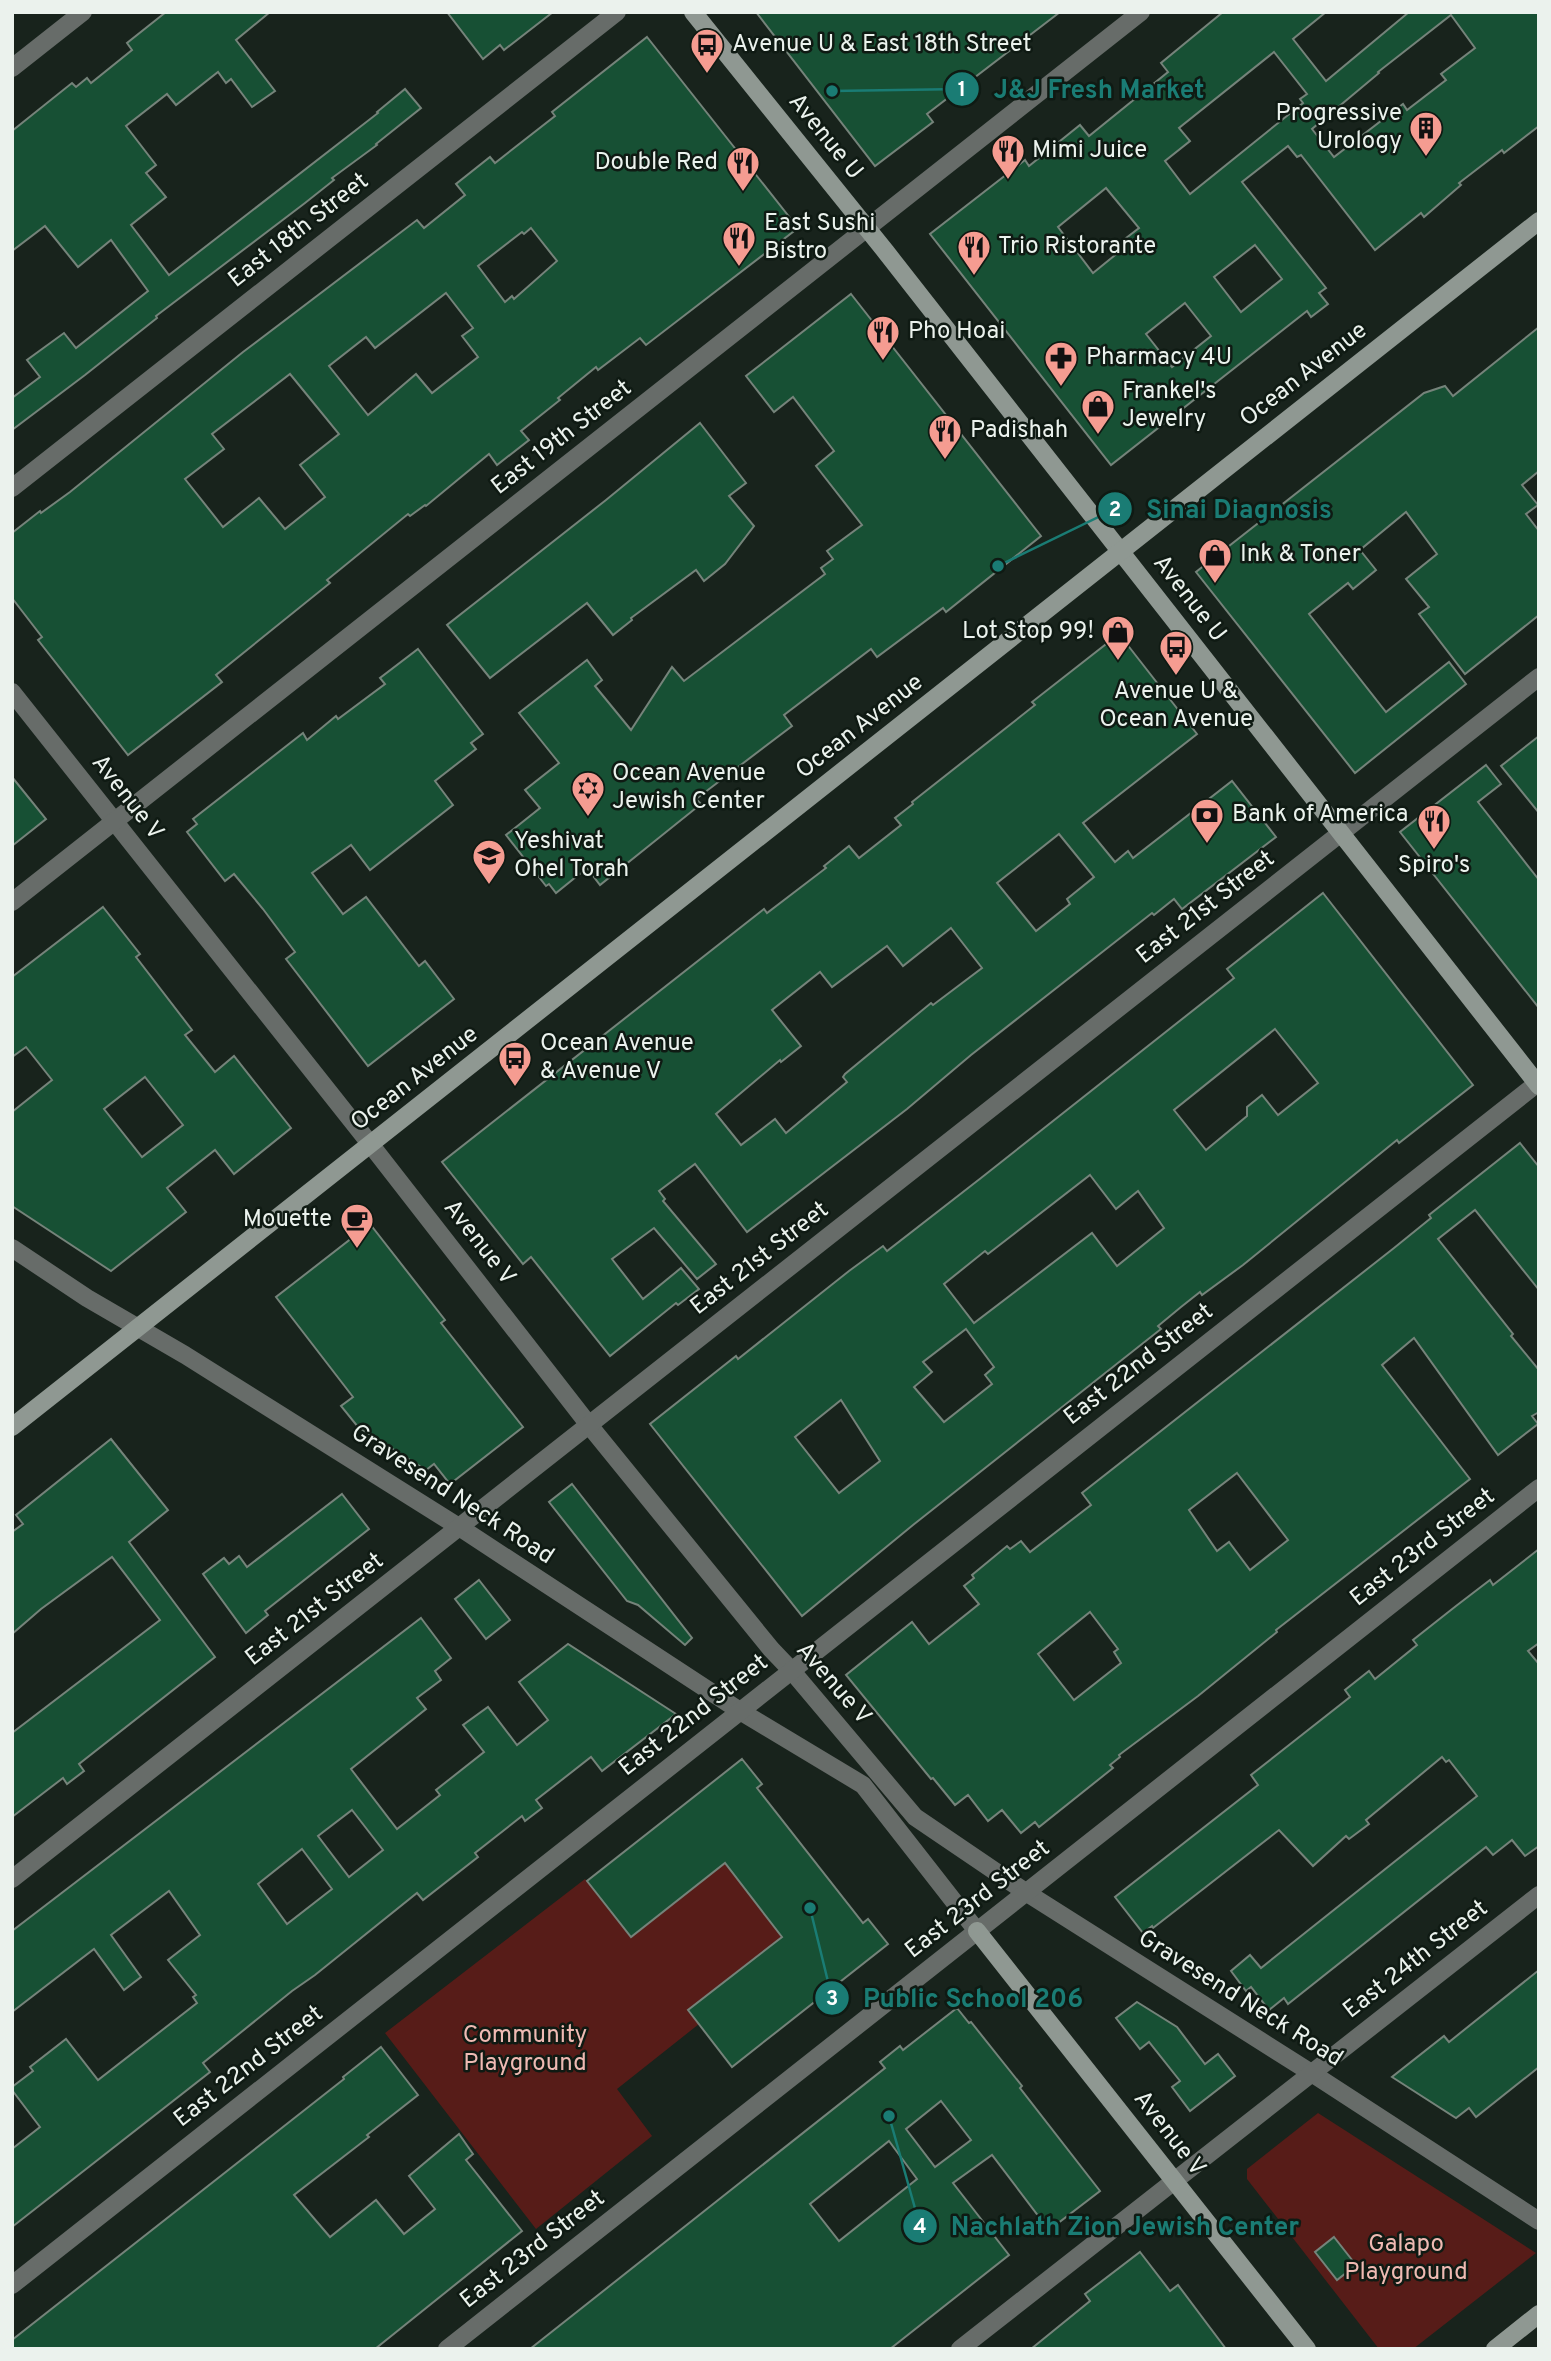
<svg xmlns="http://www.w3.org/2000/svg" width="1551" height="2361" font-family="Overpass,sans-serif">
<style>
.green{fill:#571c18}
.building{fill:#175034;stroke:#75837a;stroke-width:2;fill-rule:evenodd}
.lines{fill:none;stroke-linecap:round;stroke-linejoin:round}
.street{stroke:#676c69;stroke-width:18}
.secondary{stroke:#8f9892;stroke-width:18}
.labels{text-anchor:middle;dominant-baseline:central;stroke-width:5;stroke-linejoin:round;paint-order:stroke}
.poi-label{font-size:24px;fill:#ebf2ed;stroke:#0f1a13;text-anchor:start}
.street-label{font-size:24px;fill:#ebf2ed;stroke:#0f1a13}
.park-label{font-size:24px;fill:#efbab3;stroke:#0f1a13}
.leader{fill:none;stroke:#1a7c74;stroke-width:2.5}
.callout-dot{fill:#1a7c74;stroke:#0f1a13;stroke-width:2.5}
.mark-label{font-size:21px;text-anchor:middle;font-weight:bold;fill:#fff}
.callout-label{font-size:26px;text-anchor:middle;font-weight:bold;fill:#1a7c74;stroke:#0f1a13;stroke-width:5;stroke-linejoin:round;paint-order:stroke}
</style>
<rect width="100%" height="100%" fill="#18231c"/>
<!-- green -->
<g class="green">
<polygon points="725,1863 783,1936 689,2010 699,2024 617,2089 652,2136 536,2229 385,2033 585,1879 631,1937"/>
<polygon points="1318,2113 1536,2253 1413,2349 1379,2349 1247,2179 1247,2169"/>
</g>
<!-- building -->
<g class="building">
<polygon points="166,12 270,12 236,40 275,91 252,107 231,79 226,83 218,72 176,105 167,94 126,126 156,165 146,173 166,197 131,225 169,275 378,113 377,112 405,89 421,108 376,144 377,145 332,178 334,180 305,203 156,316 157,318 85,375 12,430 12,398 40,377 27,360 64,333 76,348 148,291 111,240 78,267 45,226 12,251 12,131 72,83 76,87 87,78 91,83 132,50 127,43"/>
<polygon points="447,12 553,12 504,50 500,45 483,59"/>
<polygon points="756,12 1060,12 927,114 933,122 875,166"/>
<path d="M1223 12H1326L1293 39 1326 81 1409 12H1539V126L1504 153 1502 150 1459 183 1461 185 1424 217 1421 213 1375 250 1301 155 1297 157 1288 146 1242 182 1326 288 1319 293 1328 304 1311 317 1307 311 1111 465 930 234 1025 160 1029 166 1080 125 1089 136 1168 72 1161 63ZM1451 15 1475 48 1441 74 1446 80 1407 110 1403 104 1334 157 1312 129 1379 73 1378 72ZM1274 52 1307 94 1300 99 1303 103 1190 194 1165 161 1190 141 1179 128ZM1106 188 1139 228 1121 242 1125 247 1093 273 1058 227ZM1255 245 1282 279 1241 312 1214 277ZM1185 303 1211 336 1172 367 1146 334Z"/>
<path d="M647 37 798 228 646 345 640 338 598 370 596 367 558 398 560 400 521 431 529 440 497 465 489 454 426 506 425 505 410 516 408 514 327 580 330 583 216 675 222 682 128 755 38 640 42 637 12 598V533L40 511 41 513 70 492 243 352 417 220 424 228 465 195 456 184 490 157 495 163 555 116 552 112ZM531 228 557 261 514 299 512 296 505 302 478 266 522 232 524 234ZM446 293 473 328 462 336 478 357 432 393 416 374 368 415 329 366 366 337 375 348ZM290 374 339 434 300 465 325 497 285 529 259 498 223 527 185 479 224 449 212 434Z"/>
<polygon points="851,294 1041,536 946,612 943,608 877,657 871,649 784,715 792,726 696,799 701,804 600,885 587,868 556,893 549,884 546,886 506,835 540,808 525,790 559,763 519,713 587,660 602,680 595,686 631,730 672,667 684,681 825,574 821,568 833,559 827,551 862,525 816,466 834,451 793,397 774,412 746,376"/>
<polygon points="1539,327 1539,471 1522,485 1538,505 1526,514 1539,531 1539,615 1465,674 1419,614 1429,607 1406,579 1437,554 1406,512 1360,550 1376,570 1353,589 1348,583 1309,614 1386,712 1449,662 1466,684 1355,773 1196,572 1424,393 1445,386 1453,396"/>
<polygon points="700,423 746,483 729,496 754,526 725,564 704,581 696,570 631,618 632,620 613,635 587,603 490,678 447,625 606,500"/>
<path d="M1119 634 1197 734 1083 823 1115 862 1128 851 1133 858 1232 781 1276 837 1182 909 1174 899 1154 915 1152 913 971 1055 907 1109 747 1232 695 1164 659 1191 665 1199 663 1201 716 1264 697 1279 654 1228 612 1259 643 1299 681 1268 699 1289 678 1305 676 1303 610 1356 531 1257 523 1264 442 1162 764 909 767 913 826 868 824 866 849 846 859 858 901 825 895 818 913 804 912 802 1035 705 1032 702ZM1059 834 1094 877 1067 899 1070 904 1036 931 997 883ZM951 928 982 968 933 1005 931 1003 845 1074 843 1077 847 1082 786 1133 775 1119 741 1145 716 1114 780 1060 781 1062 801 1046 772 1010 820 972 832 987 887 946 903 966Z"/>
<polygon points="418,649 483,734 471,743 476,749 435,781 453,805 370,870 351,845 312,873 343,914 366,897 419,966 425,961 454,999 368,1066 286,959 295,952 263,909 234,874 225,881 187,832 197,824 193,819 303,733 307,740 336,716 338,719 385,684 380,678"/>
<polygon points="1539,736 1539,813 1501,766"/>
<polygon points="1486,765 1501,784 1478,802 1539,880 1539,1008 1400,832"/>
<polygon points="12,777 46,819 12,846"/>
<path d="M1323 893 1473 1085 1399 1143 1397 1140 1243 1265 1202 1295 1200 1292 1181 1307 1158 1326 1161 1329 913 1525 802 1616 650 1424 736 1356 738 1359 849 1271 883 1246 887 1251 981 1178 1234 978 1227 969ZM1275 1029 1318 1083 1278 1115 1262 1095 1247 1107V1116L1206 1150 1174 1110ZM1090 1175 1116 1209 1138 1191 1164 1228 1117 1266 1092 1233 974 1323 944 1284 985 1251 988 1254ZM966 1329 994 1367 985 1375 992 1384 944 1422 914 1387 932 1372 923 1362ZM841 1400 880 1461 839 1493 795 1437Z"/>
<path d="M103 907 140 954 136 957 192 1030 185 1035 215 1072 234 1056 291 1128 234 1174 215 1150 167 1188 186 1212 111 1271 12 1206V1112L52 1080 26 1047 12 1057V977ZM145 1077 183 1125 142 1157 104 1109Z"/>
<path d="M1520 1143 1539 1167V1290L1475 1210 1438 1239 1513 1334 1511 1336 1539 1370V1412L1532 1416 1538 1424 1498 1455 1414 1338 1382 1365 1470 1479 1276 1630 1277 1632 1198 1696 1119 1755 1120 1757 1110 1765 1113 1768 1039 1827 1035 1822 1021 1833 1002 1810 988 1821 968 1795 955 1805 933 1778 931 1779 846 1675 912 1622 929 1644 979 1604 964 1586 974 1578 972 1575 1007 1546 1010 1549 1021 1541 1030 1552 1091 1505 1082 1493 1394 1248 1431 1218 1429 1215ZM1237 1473 1288 1540 1250 1570 1229 1542 1217 1551 1189 1510ZM1090 1612 1118 1649 1114 1652 1121 1663 1074 1700 1038 1654Z"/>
<polygon points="370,1224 445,1320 441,1323 523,1427 450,1484 434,1464 426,1470 358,1427 341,1406 353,1397 276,1297"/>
<polygon points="111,1439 168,1510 129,1542 215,1657 79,1764 84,1771 67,1784 63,1778 12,1817 12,1733 160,1620 112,1557 41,1609 12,1634 12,1532 23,1524 16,1515"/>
<polygon points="572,1484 692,1638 685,1645 638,1605 627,1601 549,1502"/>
<polygon points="342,1494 369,1529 265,1611 268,1615 246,1633 203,1574 224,1558 229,1564 239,1556 247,1567"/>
<polygon points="1539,1549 1539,1643 1528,1651 1539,1664 1539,1846 1525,1856 1512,1840 1493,1855 1486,1847 1288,2004 1284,1998 1269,2010 1251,1987 1246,1991 1231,1971 1250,1955 1261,1968 1477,1796 1449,1760 1446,1762 1442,1757 1366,1820 1369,1824 1349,1839 1346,1836 1313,1866 1279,1830 1153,1928 1152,1926 1143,1933 1115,1897 1258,1785 1251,1775 1350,1697 1345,1690 1369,1671 1375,1679 1417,1645 1413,1640 1456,1606 1490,1580 1493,1585"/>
<polygon points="479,1580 510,1620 486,1639 455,1599"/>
<path d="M421 1618 451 1658 435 1671 441 1680 417 1698 426 1709 351 1769 397 1829 440 1795 436 1790 484 1752 463 1725 488 1707 517 1745 548 1720 519 1682 568 1644 676 1714 602 1771 591 1757 536 1800 542 1808 525 1821 522 1816 475 1853 478 1857 423 1900 417 1893 315 1975 292 1991 203 2063 210 2072 12 2227V2149L40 2127 12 2090V2087L33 2071 30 2067 66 2039 98 2080 197 2003 193 1997 196 1995 168 1960 200 1935 169 1891 111 1935 141 1977 124 1990 94 1949 12 2012V1931ZM352 1810 383 1850 349 1877 318 1836ZM302 1849 332 1889 287 1924 258 1884Z"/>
<polygon points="742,1759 762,1784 757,1788 863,1923 868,1919 888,1944 732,2067 688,2010 782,1937 725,1863 631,1937 587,1881"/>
<polygon points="1539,1970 1539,2067 1476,2117 1469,2108 1456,2118 1392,2077 1444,2036 1449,2042"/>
<polygon points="1137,2002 1177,2027 1205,2064 1218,2054 1235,2076 1190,2111 1172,2087 1180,2081 1149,2042 1140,2049 1116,2018"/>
<path d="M957 2008 969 2023 971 2022 1022 2086 1020 2088 1100 2191 1049 2230 992 2155 953 2183 1009 2255 890 2349H530L885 2068 880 2062 900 2046 903 2050ZM941 2101 971 2140 935 2167 906 2129ZM889 2141 917 2179 839 2241 810 2204Z"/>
<polygon points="381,2047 418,2095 367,2135 369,2137 294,2195 330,2237 376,2200 404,2234 435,2209 409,2176 459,2134 473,2154 466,2160 522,2231 375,2349 12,2349 12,2340 344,2079 343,2077"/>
<polygon points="1334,2237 1356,2265 1337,2280 1315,2252"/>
<polygon points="1140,2252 1170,2291 1178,2285 1226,2349 1031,2349 1090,2301 1085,2294"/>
</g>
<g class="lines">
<!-- street -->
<g class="street">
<polyline points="12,68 83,12"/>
<polyline points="12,488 617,12"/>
<polyline points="12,692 371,1145 589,1425 771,1649 791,1670 915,1817 1027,1893 1313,2074 1539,2221"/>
<polyline points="12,902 1141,12"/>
<polyline points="12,1248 87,1298 185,1355 459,1527 740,1711 863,1785 977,1931"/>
<polyline points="12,1879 1539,677"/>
<polyline points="12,2285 1539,1082"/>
<polyline points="447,2349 1539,1488"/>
<polyline points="960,2349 1539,1895"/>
</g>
<!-- secondary -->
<g class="secondary">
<polyline points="693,12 886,252 1539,1086"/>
<polyline points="12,1427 1539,221"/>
<polyline points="977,1931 1307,2349"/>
<polyline points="1495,2349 1539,2314"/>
</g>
</g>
<!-- icons -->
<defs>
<symbol id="bus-pin" viewBox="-11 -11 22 30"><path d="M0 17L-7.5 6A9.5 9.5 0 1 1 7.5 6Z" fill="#f59c91" stroke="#0f1a13"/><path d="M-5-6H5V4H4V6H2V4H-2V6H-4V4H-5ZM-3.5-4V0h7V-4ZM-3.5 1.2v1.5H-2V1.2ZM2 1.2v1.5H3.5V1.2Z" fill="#111"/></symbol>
<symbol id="building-pin" viewBox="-11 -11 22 30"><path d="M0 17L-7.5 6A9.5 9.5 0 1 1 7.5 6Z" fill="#f59c91" stroke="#0f1a13"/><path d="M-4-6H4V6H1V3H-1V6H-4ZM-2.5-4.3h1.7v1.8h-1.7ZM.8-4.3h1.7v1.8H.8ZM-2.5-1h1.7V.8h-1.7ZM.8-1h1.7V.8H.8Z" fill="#111"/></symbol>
<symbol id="restaurant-pin" viewBox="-11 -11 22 30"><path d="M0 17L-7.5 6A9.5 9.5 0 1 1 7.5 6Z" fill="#f59c91" stroke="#0f1a13"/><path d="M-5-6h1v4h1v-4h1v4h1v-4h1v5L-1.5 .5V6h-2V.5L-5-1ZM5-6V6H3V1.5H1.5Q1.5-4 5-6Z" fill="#111"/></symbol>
<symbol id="pharmacy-pin" viewBox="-11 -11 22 30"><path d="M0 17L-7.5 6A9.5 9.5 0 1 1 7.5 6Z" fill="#f59c91" stroke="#0f1a13"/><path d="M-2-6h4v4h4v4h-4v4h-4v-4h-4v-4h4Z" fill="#111"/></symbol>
<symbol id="shop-pin" viewBox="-11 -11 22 30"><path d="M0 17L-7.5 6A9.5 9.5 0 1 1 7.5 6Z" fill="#f59c91" stroke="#0f1a13"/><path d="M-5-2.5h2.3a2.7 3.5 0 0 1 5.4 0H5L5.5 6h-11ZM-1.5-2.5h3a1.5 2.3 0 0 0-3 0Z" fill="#111"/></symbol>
<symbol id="synagogue-pin" viewBox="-11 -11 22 30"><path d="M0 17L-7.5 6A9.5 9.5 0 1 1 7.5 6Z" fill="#f59c91" stroke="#0f1a13"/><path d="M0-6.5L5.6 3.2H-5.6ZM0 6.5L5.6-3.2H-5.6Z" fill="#111"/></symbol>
<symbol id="bank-pin" viewBox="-11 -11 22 30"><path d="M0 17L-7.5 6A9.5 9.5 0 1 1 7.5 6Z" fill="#f59c91" stroke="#0f1a13"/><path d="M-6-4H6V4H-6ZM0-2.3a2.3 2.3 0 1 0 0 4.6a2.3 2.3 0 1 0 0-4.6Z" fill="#111"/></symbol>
<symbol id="school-pin" viewBox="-11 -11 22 30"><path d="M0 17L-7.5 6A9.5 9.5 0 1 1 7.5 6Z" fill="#f59c91" stroke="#0f1a13"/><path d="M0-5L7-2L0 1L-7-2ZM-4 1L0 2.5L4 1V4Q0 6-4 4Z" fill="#111"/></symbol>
<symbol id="cafe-pin" viewBox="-11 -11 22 30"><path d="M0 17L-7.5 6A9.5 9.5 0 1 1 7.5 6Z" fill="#f59c91" stroke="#0f1a13"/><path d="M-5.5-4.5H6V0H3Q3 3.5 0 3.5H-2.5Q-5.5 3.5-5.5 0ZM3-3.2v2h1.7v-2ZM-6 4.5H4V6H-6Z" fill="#111"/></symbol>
</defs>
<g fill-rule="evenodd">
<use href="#bus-pin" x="688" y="26" width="38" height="52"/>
<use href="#building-pin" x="1407" y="109" width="38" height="52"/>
<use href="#restaurant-pin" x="989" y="132" width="38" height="52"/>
<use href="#restaurant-pin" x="724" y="144" width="38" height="52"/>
<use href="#restaurant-pin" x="720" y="219" width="38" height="52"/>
<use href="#restaurant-pin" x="955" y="228" width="38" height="52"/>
<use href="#restaurant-pin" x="864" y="313" width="38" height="52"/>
<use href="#pharmacy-pin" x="1042" y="339" width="38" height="52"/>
<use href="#shop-pin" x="1079" y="387" width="38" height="52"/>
<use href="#restaurant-pin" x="926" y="412" width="38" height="52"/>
<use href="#shop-pin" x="1196" y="536" width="38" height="52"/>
<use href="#shop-pin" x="1099" y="613" width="38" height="52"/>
<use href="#bus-pin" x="1157" y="628" width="38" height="52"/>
<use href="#synagogue-pin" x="569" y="769" width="38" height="52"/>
<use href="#bank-pin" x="1188" y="796" width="38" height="52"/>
<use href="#restaurant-pin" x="1415" y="802" width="38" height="52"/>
<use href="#school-pin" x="470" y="837" width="38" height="52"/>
<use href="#bus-pin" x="496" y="1039" width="38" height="52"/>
<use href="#cafe-pin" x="338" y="1201" width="38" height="52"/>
</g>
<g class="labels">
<!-- poi labels -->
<g class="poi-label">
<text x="732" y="45">Avenue U &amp; East 18th Street</text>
<text x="1402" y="114" text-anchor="end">Progressive<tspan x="1402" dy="28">Urology</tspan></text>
<text x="1032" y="151">Mimi Juice</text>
<text x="718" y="163" text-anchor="end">Double Red</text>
<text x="764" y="224">East Sushi<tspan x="764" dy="28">Bistro</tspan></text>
<text x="998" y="247">Trio Ristorante</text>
<text x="908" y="332">Pho Hoai</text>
<text x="1086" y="358">Pharmacy 4U</text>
<text x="1122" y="392">Frankel's<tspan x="1122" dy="28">Jewelry</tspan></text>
<text x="970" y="431">Padishah</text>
<text x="1240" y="555">Ink &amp; Toner</text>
<text x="1094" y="632" text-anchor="end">Lot Stop 99!</text>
<text x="1176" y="692" text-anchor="middle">Avenue U &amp;<tspan x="1176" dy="28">Ocean Avenue</tspan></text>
<text x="612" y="774">Ocean Avenue<tspan x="612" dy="28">Jewish Center</tspan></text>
<text x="1232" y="815">Bank of America</text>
<text x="514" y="842">Yeshivat<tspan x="514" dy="28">Ohel Torah</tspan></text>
<text x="1434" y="866" text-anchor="middle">Spiro's</text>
<text x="540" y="1044">Ocean Avenue<tspan x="540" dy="28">&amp; Avenue V</tspan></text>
<text x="332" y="1220" text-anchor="end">Mouette</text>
</g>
<!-- street labels -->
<g class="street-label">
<text transform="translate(825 137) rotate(51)">Avenue U</text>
<text transform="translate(299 231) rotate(-38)">East 18th Street</text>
<text transform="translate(1304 375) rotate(-38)">Ocean Avenue</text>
<text transform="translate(562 438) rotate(-38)">East 19th Street</text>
<text transform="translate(1189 599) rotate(52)">Avenue U</text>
<text transform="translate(860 727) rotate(-38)">Ocean Avenue</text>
<text transform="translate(127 798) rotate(52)">Avenue V</text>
<text transform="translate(1206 908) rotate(-38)">East 21st Street</text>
<text transform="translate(415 1079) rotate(-38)">Ocean Avenue</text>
<text transform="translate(479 1243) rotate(52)">Avenue V</text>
<text transform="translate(760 1259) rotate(-38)">East 21st Street</text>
<text transform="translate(1139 1365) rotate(-38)">East 22nd Street</text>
<text transform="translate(452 1495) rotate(33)">Gravesend Neck Road</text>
<text transform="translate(1423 1548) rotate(-38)">East 23rd Street</text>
<text transform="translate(315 1610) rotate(-38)">East 21st Street</text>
<text transform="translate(833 1684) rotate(49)">Avenue V</text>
<text transform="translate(694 1716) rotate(-38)">East 22nd Street</text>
<text transform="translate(978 1900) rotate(-38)">East 23rd Street</text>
<text transform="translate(1416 1960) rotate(-38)">East 24th Street</text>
<text transform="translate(1240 1999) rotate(32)">Gravesend Neck Road</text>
<text transform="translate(249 2067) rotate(-38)">East 22nd Street</text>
<text transform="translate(1169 2134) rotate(52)">Avenue V</text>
<text transform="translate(533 2250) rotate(-38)">East 23rd Street</text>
</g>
<!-- park labels -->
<g class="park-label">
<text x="525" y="2036">Community<tspan x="525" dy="28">Playground</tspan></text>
<text x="1406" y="2245">Galapo<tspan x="1406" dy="28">Playground</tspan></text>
</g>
</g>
<!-- callouts -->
<path class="leader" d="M832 91L962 89M998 566L1115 509M810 1908L832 1998M889 2116L920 2226"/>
<g class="callout-dot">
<circle cx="832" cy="91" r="7"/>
<circle cx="998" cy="566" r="7"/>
<circle cx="810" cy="1908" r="7"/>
<circle cx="889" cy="2116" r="7"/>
<circle cx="962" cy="89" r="18"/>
<circle cx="1115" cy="509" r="18"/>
<circle cx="832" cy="1998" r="18"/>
<circle cx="920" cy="2226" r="18"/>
</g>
<g class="mark-label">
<text x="962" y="96">1</text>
<text x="1115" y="516">2</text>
<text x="832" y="2005">3</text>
<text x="920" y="2233">4</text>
</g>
<g class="callout-label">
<text x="1099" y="98">J&amp;J Fresh Market</text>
<text x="1239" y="518">Sinai Diagnosis</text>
<text x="973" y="2007">Public School 206</text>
<text x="1125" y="2235">Nachlath Zion Jewish Center</text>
</g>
<!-- border -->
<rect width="1551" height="2361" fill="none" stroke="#ebf2ed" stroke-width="28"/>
</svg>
